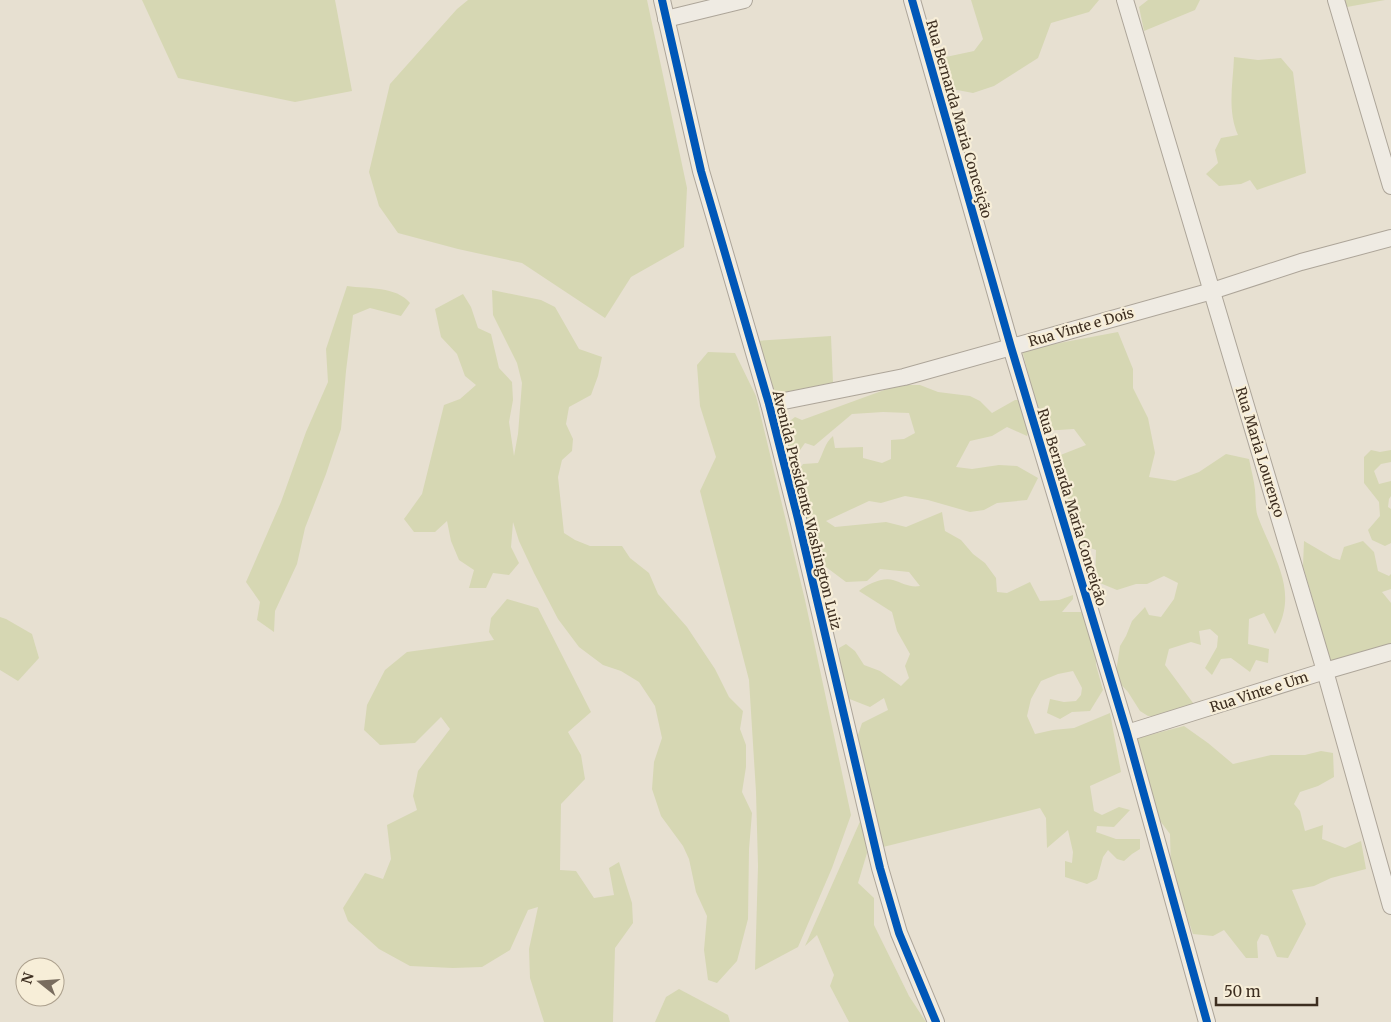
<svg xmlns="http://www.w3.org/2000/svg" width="1391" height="1022" font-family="Merriweather,serif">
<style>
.green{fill:#d6d7b3}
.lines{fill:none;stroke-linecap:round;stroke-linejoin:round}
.minor-casing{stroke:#ada599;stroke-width:18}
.minor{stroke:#efebe3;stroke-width:16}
.cycleway-casing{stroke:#f7eed8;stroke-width:11}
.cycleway{stroke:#0057b8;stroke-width:8}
.labels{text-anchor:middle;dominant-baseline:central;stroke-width:4.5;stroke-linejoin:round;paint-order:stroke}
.street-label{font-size:14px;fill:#3d2e20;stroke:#f7eed8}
</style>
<rect width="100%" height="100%" fill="#e7e0d1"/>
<!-- green -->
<g class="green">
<polygon points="142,0 335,0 352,91 295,102 178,78"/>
<polygon points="468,0 647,0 687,188 684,247 631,277 605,318 522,263 458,249 398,233 379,206 369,172 390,84 457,9"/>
<polygon points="971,0 1099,0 1089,12 1051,23 1038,58 994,86 973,93 952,89 942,76 941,58 974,51 983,39"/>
<polygon points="1148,0 1200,0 1195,10 1144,31 1139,7"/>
<polygon points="1344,0 1385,0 1347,7"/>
<path d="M1234 57 1258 60 1281 58 1293 72 1306 173 1257 190 1250 180 1241 184 1219 186 1206 174 1218 163 1215 150 1221 138 1238 135C1227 110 1233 84 1234 57Z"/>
<path d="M347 286C368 289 396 286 410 303L401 316 370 308 353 315 346 371 341 429 326 474 305 528 297 564 275 611 274 632 257 620 260 602 246 582 281 502 306 432 328 382 326 349Z"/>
<polygon points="492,290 541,300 555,307 579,349 602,357 598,376 591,395 569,407 566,424 573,439 572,451 562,460 558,477 564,533 575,540 590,546 622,546 630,558 649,573 658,594 687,627 715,669 729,697 743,711 740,729 746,745 746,767 742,792 752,813 749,849 748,919 737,961 717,983 708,980 704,950 707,916 696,892 689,859 683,846 661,816 652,789 654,762 662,738 655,706 639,682 621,671 603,665 579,647 558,619 534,573 519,541 513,522 511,547 519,563 509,575 493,573 486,588 469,588 474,570 459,560 451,541 447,521 435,532 414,532 404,519 422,494 444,405 460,399 476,385 465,376 457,354 441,337 435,309 463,294 471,307 478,328 491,334 499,368 512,382 513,400 509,422 514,456 518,434 522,383 517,363 493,315"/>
<path d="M1118 332 1133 369V388L1148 418 1155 453 1149 477 1175 481 1199 472 1226 454 1249 459C1251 469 1254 480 1255 490 1256 499 1255 509 1258 517 1273 557 1300 591 1275 634L1264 613 1249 619 1248 644 1269 649 1268 663 1256 660 1250 672 1231 658 1221 659 1212 675 1205 668 1217 647 1218 636 1210 629 1199 631 1201 645 1191 642 1169 649 1165 665 1196 707 1163 716H1148L1140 711 1128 692 1115 678 1120 646 1126 636 1132 621 1145 607 1149 615 1161 617 1174 599 1178 583 1164 576 1147 584H1136L1117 590 1095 581 1096 550 1065 539 1069 485 1058 456 1086 445 1074 429 1043 431 1022 350Z"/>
<polygon points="831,336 833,383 771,402 756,341"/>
<polygon points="708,352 735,353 756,396 805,600 851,815 832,868 798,947 755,970 758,866 756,792 749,680 700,491 716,457 700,406 697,365"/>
<path d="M898 385H920L938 392 970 396 980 401 992 413 1015 400H1023L1031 425 1027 436 1007 427 992 436 970 441 956 467 972 469 999 465 1017 466 1038 478 1027 500 997 503 984 510 970 512 928 500 905 496 881 503 869 501 826 521 835 527 886 522 906 527 942 512 945 531 961 540 973 554 985 563 996 578 997 592 1007 593 1030 582 1040 601 1059 600 1073 595V599L1062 612H1085L1095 643 1096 665 1103 690 1090 711 1072 712 1060 719 1047 713 1050 699 1064 702 1076 701 1081 695 1082 688 1073 671 1058 674 1041 681 1031 699 1027 716 1035 734 1053 730 1074 728 1110 713 1121 772 1090 786 1094 811 1102 815 1119 807 1130 810 1114 827 1097 826 1096 832 1116 839H1140V849L1132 854 1124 861 1117 859 1108 850 1103 857 1097 879 1087 884 1065 877V861L1072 863 1073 852 1068 830 1047 848 1046 818 1040 808 879 848 857 738 862 723 888 710 884 698 870 707 847 698 840 679 839 648 846 644 855 651 864 665 880 671 901 686 909 678 905 666 910 654 897 631 892 612 859 591C867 584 883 577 893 580 903 583 910 588 920 586L909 572 880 569 867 581 846 582 826 567 807 539 795 483 796 474 803 464 818 463C824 452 824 444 833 436L835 448 863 447V458L882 463 891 459V440L904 439 915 433 909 413 883 412 852 414 814 446 805 443 793 460 783 456 780 432 786 424 795 417 802 420Z"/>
<polygon points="1371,450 1380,452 1391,450 1391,462 1381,464 1374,471 1379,484 1391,481 1391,496 1389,499 1388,507 1391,509 1391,543 1385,546 1372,540 1368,530 1380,516 1379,502 1364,483 1364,457"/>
<polygon points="1304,541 1333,558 1340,560 1344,547 1363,541 1374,552 1378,571 1389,576 1391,574 1391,589 1382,592 1391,603 1391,647 1332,666 1303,566"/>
<polygon points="507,599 538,608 591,712 568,732 581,755 585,779 561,804 560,870 576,871 594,898 614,895 609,868 619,862 632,903 633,923 615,948 613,1022 544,1022 530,978 529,949 538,907 528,910 510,950 482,967 453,968 410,966 379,949 348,921 343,908 365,873 383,879 391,859 387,825 417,810 413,796 418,771 450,729 441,717 415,743 380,745 364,730 367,705 385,670 407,652 494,640 489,632 491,618"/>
<polygon points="0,617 6,619 32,634 39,658 18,681 0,670"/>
<polygon points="1184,726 1208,743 1233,764 1271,755 1305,755 1321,751 1333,753 1334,777 1318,786 1300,792 1294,804 1300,811 1305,831 1323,825 1322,839 1345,848 1361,841 1366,869 1331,878 1314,886 1292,890 1306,924 1288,958 1277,957 1268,936 1261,934 1257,942 1258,958 1246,958 1224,930 1213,936 1193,934 1171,870 1170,834 1161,822 1149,823 1134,739"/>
<polygon points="862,817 867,853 858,883 874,898 874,925 909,996 926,1022 849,1022 830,986 834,975 817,935 805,946"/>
<polygon points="679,989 728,1015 730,1022 655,1022 666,997"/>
</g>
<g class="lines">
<defs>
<g id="minor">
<polyline points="662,0 701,171 769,404 798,519 880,868 899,933 936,1022"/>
<polyline points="912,0 1011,347 1127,733 1207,1022"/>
<polyline points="1125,0 1325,671 1391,906"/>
<polyline points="1336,0 1391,186"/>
<polyline points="666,19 744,0"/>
<polyline points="769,404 904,377 1212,291 1301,262 1391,238"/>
<polyline points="1127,733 1325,671 1391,652"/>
</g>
</defs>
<!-- minor casing -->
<use href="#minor" class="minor-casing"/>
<!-- minor -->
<use href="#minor" class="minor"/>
<defs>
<g id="cycleway">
<polyline points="662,0 701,171 769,404 798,519 880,868 899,933 936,1022"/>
<polyline points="912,0 1011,347 1127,733 1207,1022"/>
</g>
</defs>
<!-- cycleway casing -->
<use href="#cycleway" class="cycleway-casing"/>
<!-- cycleway -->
<use href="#cycleway" class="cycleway"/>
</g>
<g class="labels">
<!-- street labels -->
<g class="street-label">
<text transform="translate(959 119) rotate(74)">Rua Bernarda Maria Conceição</text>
<text transform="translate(1081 327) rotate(-16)">Rua Vinte e Dois</text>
<text transform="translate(1260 452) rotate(73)">Rua Maria Lourenço</text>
<text transform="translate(1072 507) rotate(73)">Rua Bernarda Maria Conceição</text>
<text transform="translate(807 510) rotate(76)">Avenida Presidente Washington Luiz</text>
<text transform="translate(1259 692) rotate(-18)">Rua Vinte e Um</text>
</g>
</g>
<!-- north arrow -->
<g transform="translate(40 982) rotate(287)"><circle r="24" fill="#f7eed8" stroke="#ada18e"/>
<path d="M0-4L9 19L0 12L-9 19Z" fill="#786c5e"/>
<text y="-8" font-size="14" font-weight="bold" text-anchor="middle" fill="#3d2e20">N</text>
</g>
<!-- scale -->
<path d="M1216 997v8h101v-8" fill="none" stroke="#3d2e20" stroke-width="2.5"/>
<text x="1224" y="997" font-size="15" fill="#3d2e20" stroke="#f7eed8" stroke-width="4" paint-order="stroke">50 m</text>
</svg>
